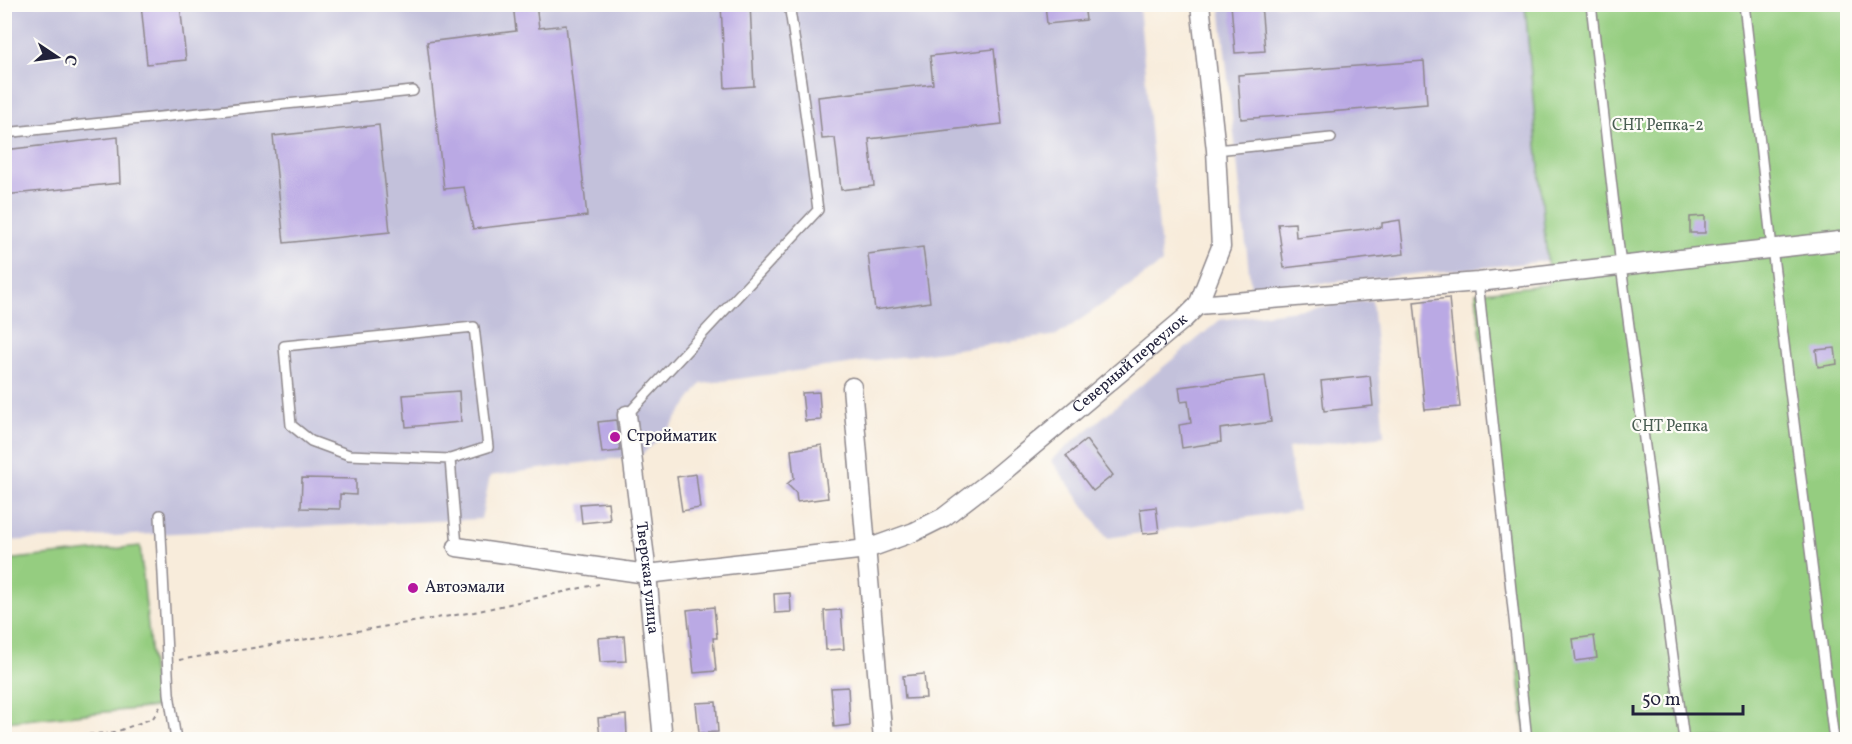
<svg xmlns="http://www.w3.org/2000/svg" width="1852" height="744" font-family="Vollkorn,serif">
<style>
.industrial{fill:#c3c1db}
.green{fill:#95cd80;stroke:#5c785e;stroke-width:1.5}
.building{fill:#baa9e4}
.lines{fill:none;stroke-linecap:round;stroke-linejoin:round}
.lane-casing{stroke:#8d878b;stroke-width:12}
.street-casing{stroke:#8d878b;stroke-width:21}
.path{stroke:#8d878b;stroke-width:2;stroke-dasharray:4.5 4.5;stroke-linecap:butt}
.lane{stroke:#fff;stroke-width:9}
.street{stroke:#fff;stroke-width:18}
.poi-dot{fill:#b5179e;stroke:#fdfcf7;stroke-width:2}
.labels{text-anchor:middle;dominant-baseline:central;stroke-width:4.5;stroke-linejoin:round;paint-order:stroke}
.park-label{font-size:16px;fill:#4a5e53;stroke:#fdfcf7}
.street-label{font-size:16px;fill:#22223b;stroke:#fdfcf7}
.poi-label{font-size:16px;fill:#22223b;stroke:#fdfcf7;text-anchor:start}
</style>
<rect width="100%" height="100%" fill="#fdfcf7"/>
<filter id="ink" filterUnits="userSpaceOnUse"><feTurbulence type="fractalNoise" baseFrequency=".0167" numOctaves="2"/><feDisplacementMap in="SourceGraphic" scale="12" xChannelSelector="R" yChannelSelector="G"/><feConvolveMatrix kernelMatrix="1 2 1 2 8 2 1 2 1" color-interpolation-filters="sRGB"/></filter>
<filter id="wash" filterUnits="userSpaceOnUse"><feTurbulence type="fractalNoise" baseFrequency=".008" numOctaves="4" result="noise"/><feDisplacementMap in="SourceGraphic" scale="24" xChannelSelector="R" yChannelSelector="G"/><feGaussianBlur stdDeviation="1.35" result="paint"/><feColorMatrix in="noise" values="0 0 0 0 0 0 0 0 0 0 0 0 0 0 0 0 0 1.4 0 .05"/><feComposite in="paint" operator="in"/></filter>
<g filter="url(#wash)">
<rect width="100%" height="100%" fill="#f8ecdb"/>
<!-- industrial -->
<g class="industrial">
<polygon points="4,5 1139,5 1162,263 1058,335 701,384 666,433 641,455 490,476 481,519 5,541"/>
<polygon points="1220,5 1525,5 1547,261 1251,290"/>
<polygon points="1372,300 1384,436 1288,448 1298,510 1107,538 1051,460 1220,320"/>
</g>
<!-- green -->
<g class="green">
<polygon points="1525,5 1847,5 1847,739 1526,739 1476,293 1549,284"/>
<polygon points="140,546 156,707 5,722 5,560"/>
</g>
<g id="blocks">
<!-- building -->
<g class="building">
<polygon points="141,4 180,4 186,60 147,64"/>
<polygon points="513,4 536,4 539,28 566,25 587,216 473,229 464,187 444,189 427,42 516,31"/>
<polygon points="721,4 750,4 754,86 725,88"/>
<polygon points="1045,4 1084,4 1086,20 1047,24"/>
<polygon points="1231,4 1261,4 1265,51 1235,53"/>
<polygon points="994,49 1002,124 869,139 874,186 841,190 835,138 822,139 818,97 933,84 930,56"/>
<polygon points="1424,61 1427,104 1241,119 1238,75"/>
<polygon points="379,125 390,232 284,243 273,136"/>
<polygon points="118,137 120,183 4,195 4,150"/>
<polygon points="1705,216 1705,233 1690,233 1690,217"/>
<polygon points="1400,220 1404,254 1284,268 1278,224 1295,223 1296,237 1382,227 1382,223"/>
<polygon points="923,247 930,302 875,310 868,254"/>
<polygon points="1449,298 1460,407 1425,410 1414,302"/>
<polygon points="1835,348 1837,364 1818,367 1816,350"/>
<polygon points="1265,376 1271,422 1220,429 1221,442 1182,448 1179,425 1191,423 1188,401 1181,402 1179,387"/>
<polygon points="1370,376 1373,406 1324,411 1321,381"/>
<polygon points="459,391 461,422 406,427 403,395"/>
<polygon points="819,392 821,420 805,421 802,393"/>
<polygon points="616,420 620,451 602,453 598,422"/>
<polygon points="1086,440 1113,475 1093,491 1066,456"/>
<polygon points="822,445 828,498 797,502 796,493 787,484 794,478 791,450"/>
<polygon points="696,474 700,508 682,511 677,477"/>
<polygon points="302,478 356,479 356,495 340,494 340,509 301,508"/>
<polygon points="608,502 610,520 582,523 580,504"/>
<polygon points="1156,507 1159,532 1143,534 1140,509"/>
<polygon points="790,593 791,612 775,613 774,594"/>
<polygon points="714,607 717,638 713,638 716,671 694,673 687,610"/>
<polygon points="841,610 844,649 826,650 824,611"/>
<polygon points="624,636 626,661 600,662 598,638"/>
<polygon points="1594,636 1597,658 1576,661 1573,639"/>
<polygon points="924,674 926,698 905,699 903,676"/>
<polygon points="848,687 850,725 834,727 831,688"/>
<polygon points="716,702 718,732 699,733 696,703"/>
<polygon points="626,715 627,736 600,738 598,718"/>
</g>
</g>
</g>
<g filter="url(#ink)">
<use href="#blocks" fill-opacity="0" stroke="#8d878b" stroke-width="1.5"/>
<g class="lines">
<defs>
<g id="lane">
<polyline points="1591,4 1621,266 1684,740"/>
<polyline points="1744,4 1772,248 1834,740"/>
<polyline points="4,133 413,91"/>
<polyline points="1216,150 1331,138"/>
<polyline points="1478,282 1527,740"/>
<polyline points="627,415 818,210 801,82 789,4"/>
<polyline points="450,459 488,447 474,327 284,346 291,425 311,441 349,455 450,459 457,547"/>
<polyline points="160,515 169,693 176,740"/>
</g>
<g id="street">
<polyline points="1198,305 1478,282 1848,240"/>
<polyline points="852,387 883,740"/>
<path id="s1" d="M627 415 647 574 663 740"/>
<path id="s2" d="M457 547 647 574 867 549 914 532 944 517 996 477 1185 318 1198 305 1221 247 1216 150 1200 4"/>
</g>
</defs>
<!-- lane casing -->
<use href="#lane" class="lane-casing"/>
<!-- street casing -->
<use href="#street" class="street-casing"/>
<!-- path -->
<g class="path">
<polyline points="179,660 474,612 599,584"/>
<polyline points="26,740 107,733"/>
<polyline points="94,740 153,718 160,707"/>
</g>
<!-- lane -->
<use href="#lane" class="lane"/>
<!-- street -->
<use href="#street" class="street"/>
</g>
</g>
<!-- markers -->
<g class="poi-dot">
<circle cx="615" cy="437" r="6"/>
<circle cx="413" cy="588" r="6"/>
</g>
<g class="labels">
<!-- park labels -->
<g class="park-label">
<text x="1658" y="126">СНТ Репка-2</text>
<text x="1670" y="427">СНТ Репка</text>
</g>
<!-- street labels -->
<g class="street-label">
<text stroke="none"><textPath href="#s2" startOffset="738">Северный переулок</textPath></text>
<text stroke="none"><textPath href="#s1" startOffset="164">Тверская улица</textPath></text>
</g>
<!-- poi labels -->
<g class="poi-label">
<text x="627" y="437">Стройматик</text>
<text x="425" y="588">Автоэмали</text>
</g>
</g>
<!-- margin -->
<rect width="1852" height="744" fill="none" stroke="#fdfcf7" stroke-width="24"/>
<!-- north arrow -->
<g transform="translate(57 57) rotate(103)" stroke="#fdfcf7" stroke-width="4.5" paint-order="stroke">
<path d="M0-4.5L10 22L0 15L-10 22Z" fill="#22223b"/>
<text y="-9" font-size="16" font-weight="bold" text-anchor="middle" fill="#22223b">С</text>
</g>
<!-- scale -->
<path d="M1633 705v9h110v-9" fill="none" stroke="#22223b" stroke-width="3"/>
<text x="1642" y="705" font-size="18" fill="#22223b" stroke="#fdfcf7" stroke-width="4.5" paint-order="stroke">50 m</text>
</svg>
